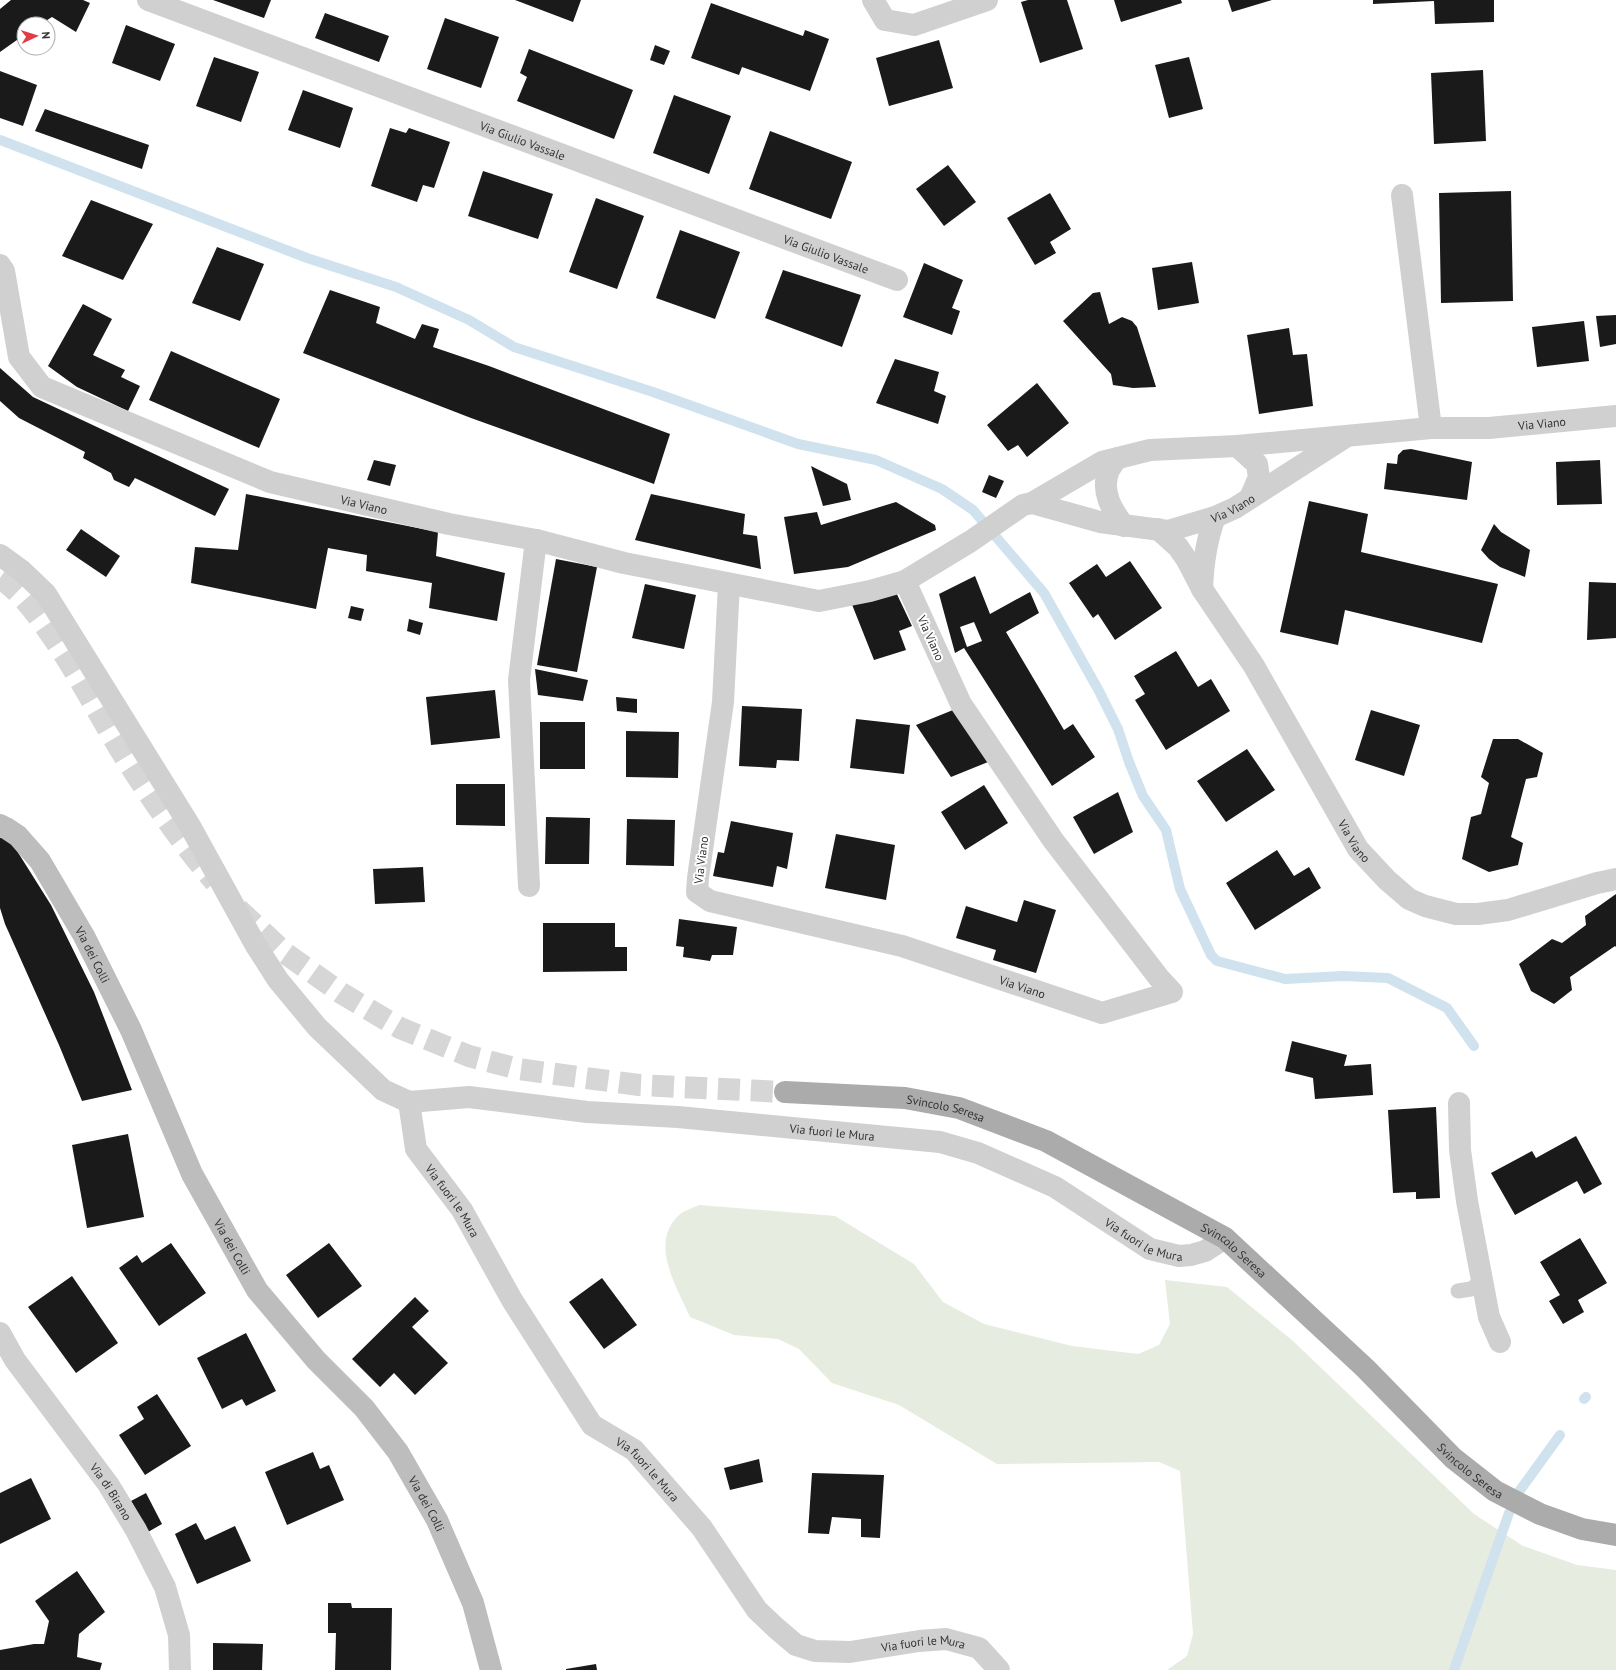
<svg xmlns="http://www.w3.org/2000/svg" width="1616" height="1670" font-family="'PT Sans',sans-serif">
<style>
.green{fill:#e6ecdf}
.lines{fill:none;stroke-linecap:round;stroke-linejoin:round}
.stream{stroke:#cfe2ee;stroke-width:10}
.building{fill:#1a1a1a;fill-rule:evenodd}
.primary-tunnel{stroke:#d6d6d6;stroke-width:22;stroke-dasharray:22 11;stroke-linecap:butt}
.lane{stroke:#d0d0d0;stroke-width:15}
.street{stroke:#d0d0d0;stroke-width:22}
.secondary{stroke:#bdbdbd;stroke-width:22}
.primary{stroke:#ababab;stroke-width:22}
.labels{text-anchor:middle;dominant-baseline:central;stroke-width:4;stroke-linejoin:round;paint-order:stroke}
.street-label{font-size:12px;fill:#333;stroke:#fff}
</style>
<rect width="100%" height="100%" fill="#fff"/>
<!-- green -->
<path class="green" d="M699 1205 835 1216 914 1264 943 1302 984 1324 1072 1346 1138 1354 1159 1345 1170 1324 1165 1280 1227 1287 1293 1341 1474 1514 1523 1546 1577 1565 1616 1570V1670H1167L1187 1656 1193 1634 1180 1471 1159 1462 997 1464 899 1405 832 1383 799 1349 778 1339 734 1335 690 1317C677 1287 650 1246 677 1217 682 1211 693 1208 699 1205Z"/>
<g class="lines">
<!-- stream -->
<g class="stream">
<polyline points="0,140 307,258 396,287 469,320 514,347 653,392 798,444 876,460 942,489 973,510 1044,593 1099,691 1118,729 1129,762 1143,796 1166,830 1180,889 1211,955 1217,961 1285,979 1343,976 1388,978 1447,1008 1474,1046"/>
<polyline points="1584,1399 1586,1397"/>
<polyline points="1518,1493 1560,1435"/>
<polyline points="1454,1670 1509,1513"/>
</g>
</g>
<!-- building -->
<g class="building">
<polygon points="11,0 83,0 90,3 76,32 52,17 41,24 24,24 24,35 0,52 0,9"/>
<polygon points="213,0 271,0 264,18"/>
<polygon points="515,0 581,0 573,22"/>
<polygon points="1028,0 1067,0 1083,49 1040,63 1021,2"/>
<polygon points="1114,0 1181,0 1182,3 1121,22"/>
<polygon points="1228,0 1272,0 1232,12"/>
<polygon points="1373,0 1494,0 1494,22 1435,24 1434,1 1373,4"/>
<polygon points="711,3 803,36 805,30 829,39 810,91 742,67 739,75 691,58"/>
<polygon points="325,13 389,36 379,62 315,38"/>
<polygon points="445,18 499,37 481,88 427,69"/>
<polygon points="126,25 175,44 160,81 112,63"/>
<polygon points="939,40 953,88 889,106 876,58"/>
<polygon points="655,45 670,51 664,65 650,60"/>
<polygon points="529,49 633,90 614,139 517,101 527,77 520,73"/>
<polygon points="214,57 259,72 241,122 196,106"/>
<polygon points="1189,57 1203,109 1169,118 1155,65"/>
<polygon points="1483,70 1486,141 1434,144 1431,73"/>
<polygon points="0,71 37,85 23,126 0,118"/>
<polygon points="303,90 353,108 340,148 288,130"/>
<polygon points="674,95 731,116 709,174 653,153"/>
<polygon points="45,109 149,145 142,169 35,131"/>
<polygon points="390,128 406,133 409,128 450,142 434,188 423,185 417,202 371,186"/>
<polygon points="770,131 852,162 831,219 749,189"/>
<polygon points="948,165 976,202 944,226 916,189"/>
<polygon points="483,171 553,194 538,239 468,216"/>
<polygon points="1511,191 1513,301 1441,303 1439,193"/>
<polygon points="1050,193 1071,229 1050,242 1056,253 1035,265 1007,218"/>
<polygon points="596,198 644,216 617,289 569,272"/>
<polygon points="91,200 153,224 123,280 62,256"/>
<polygon points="680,230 740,252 715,319 656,298"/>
<polygon points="217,247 264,264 240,321 192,303"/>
<polygon points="1192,262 1199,303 1158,310 1152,268"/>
<polygon points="924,263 963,280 952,308 960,311 952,335 903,317"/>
<polygon points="783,270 861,295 842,347 765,318"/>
<polygon points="330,290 380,307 376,323 415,339 422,324 439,329 433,347 489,366 670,434 654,484 471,418 303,353"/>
<polygon points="1100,292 1109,324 1122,317 1132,321 1137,327 1156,387 1133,388 1113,385 1111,374 1063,321 1093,293"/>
<polygon points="83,304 112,319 93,355 125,370 121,377 140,386 128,411 77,387 48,366"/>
<polygon points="1616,315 1616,344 1600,347 1596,316"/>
<polygon points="1584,321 1589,361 1537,367 1532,327"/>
<polygon points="1289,328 1293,355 1307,354 1313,406 1259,414 1247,335"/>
<polygon points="171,351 280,399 259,448 149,400"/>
<polygon points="895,359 939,372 934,391 946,396 938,424 876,403"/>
<polygon points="0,368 33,397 229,489 215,516 135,478 129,487 114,480 111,473 83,458 85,452 19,418 0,401"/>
<polygon points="1037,383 1069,423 1027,457 1018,445 1008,451 987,425"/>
<polygon points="1411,449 1472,462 1467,500 1384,489 1387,463 1397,464 1398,455 1403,450"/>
<polygon points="374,460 396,465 390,486 367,480"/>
<polygon points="1600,460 1602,504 1557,505 1556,462"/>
<polygon points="811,466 847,484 851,500 823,506"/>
<polygon points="989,475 1004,481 996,498 982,492"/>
<polygon points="246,494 438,532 436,556 505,573 497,621 429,608 432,583 366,571 367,555 328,548 316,609 191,583 195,547 238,550"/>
<polygon points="651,494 745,514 743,534 757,536 761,569 635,540"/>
<polygon points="1309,501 1368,514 1361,552 1498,584 1482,643 1345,610 1338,645 1280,632"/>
<polygon points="896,502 935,525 936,530 848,567 794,574 784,517 817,512 821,525"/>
<polygon points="1494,524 1501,532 1530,550 1525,577 1500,567 1489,559 1481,550"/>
<polygon points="81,529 120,556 106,577 66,550"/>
<polygon points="556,559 597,567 577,672 537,665"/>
<polygon points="1130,561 1162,608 1115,640 1098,614 1093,618 1069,583 1097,564 1106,577"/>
<path d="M975 576 990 614 1030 592 1039 613 1006 632 1064 730 1073 724 1095 757 1052 786 964 648 955 653 939 594ZM974 622 982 641 967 647 960 627Z"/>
<polygon points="1589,582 1616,583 1616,638 1587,640"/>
<polygon points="645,584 696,595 684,649 632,638"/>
<polygon points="894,588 912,626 899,631 906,650 874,660 851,602"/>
<polygon points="351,606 364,609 361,621 348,618"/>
<polygon points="409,619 423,623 420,635 407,631"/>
<polygon points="1176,651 1198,687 1211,679 1230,711 1166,750 1135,700 1145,694 1134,676"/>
<polygon points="535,669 588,680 583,701 538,695"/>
<polygon points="495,690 500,738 431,745 426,697"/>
<polygon points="616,697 637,699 637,713 617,711"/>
<polygon points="742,706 802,709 799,761 777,760 776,768 739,766"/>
<polygon points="953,710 988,762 951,777 916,725"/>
<polygon points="1371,710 1420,725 1404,776 1355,760"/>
<polygon points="856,719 910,725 904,774 850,768"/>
<rect x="540" y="722" width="45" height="47"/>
<polygon points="626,731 679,732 678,778 626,777"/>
<polygon points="1493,739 1518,739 1543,753 1537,777 1526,779 1511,837 1523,843 1518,865 1489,872 1462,859 1471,817 1481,814 1489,783 1481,777"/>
<polygon points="1247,749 1275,790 1226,822 1197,781"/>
<polygon points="456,784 505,784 505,826 456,825"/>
<polygon points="984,785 1008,823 965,850 941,812"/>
<polygon points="1118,792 1133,832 1094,854 1073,817"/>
<polygon points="546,817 590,818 589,864 545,864"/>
<polygon points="627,819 675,820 674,866 626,865"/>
<polygon points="731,821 793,833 787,869 777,866 773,887 713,876 718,852 724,853"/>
<polygon points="836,834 895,845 886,900 825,888"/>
<polygon points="7,835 51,905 94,992 132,1090 82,1101 59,1045 5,924 0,908 0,838"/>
<polygon points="1277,850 1294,876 1309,867 1321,888 1255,930 1226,883"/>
<polygon points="423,867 425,902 375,904 373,869"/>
<polygon points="1616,894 1616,947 1615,946 1570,977 1572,990 1554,1004 1531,991 1519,964 1552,939 1562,943 1586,925 1585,916"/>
<polygon points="1024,900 1056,910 1036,973 993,960 996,950 956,938 966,906 1017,922"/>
<polygon points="679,919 737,927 733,955 712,955 710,961 683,957 684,947 676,946"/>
<polygon points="543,923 615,923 615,947 627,947 627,971 543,972"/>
<polygon points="1292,1041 1347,1055 1344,1066 1371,1064 1373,1095 1315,1099 1313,1078 1285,1071"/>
<polygon points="1436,1107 1440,1198 1416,1199 1416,1192 1393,1193 1388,1110"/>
<polygon points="128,1134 144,1217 87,1228 72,1145"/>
<polygon points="1576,1136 1602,1184 1584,1194 1577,1181 1515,1215 1491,1173 1532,1151 1536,1158"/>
<polygon points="1580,1238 1607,1283 1578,1300 1584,1312 1563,1324 1549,1301 1560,1295 1540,1262"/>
<polygon points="171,1243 206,1293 159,1326 119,1268 137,1255 142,1263"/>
<polygon points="329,1243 362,1286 318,1318 286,1275"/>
<polygon points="72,1276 118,1343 76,1373 28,1307"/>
<polygon points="602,1278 637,1325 604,1349 569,1302"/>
<polygon points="415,1297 429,1311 412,1327 448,1363 415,1395 394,1373 380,1387 352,1359"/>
<polygon points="246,1333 276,1391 246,1406 242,1399 222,1409 197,1358"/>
<polygon points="157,1394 191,1446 145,1475 119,1435 144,1419 137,1407"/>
<polygon points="313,1452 320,1469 329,1465 344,1500 287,1525 265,1472"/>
<polygon points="759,1459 763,1482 730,1490 724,1468"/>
<polygon points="812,1473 884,1475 880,1538 861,1537 861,1519 832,1517 829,1534 808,1533"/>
<polygon points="31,1478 51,1519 0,1544 0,1493"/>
<polygon points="146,1493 162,1524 148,1532 131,1501"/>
<polygon points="196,1523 205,1540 235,1526 251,1561 197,1584 175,1534"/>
<polygon points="77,1571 105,1612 79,1634 77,1657 102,1663 100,1670 0,1670 0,1650 34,1644 44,1644 49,1621 35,1601"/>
<polygon points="328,1603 351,1603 352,1608 392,1608 391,1670 335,1670 336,1633 328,1633"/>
<polygon points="213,1643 263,1644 262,1670 213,1670"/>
<polygon points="596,1664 597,1670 566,1670 566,1669"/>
</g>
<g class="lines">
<!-- primary-tunnel -->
<g class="primary-tunnel">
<path d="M0 578C23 594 38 616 54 639 82 680 104 725 131 767 157 807 184 846 215 882"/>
<polyline points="238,909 285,953 341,993 400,1028 469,1056 518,1069 639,1085 785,1092"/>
</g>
<!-- lane -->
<polyline class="lane" points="1458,1291 1471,1289 1482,1281"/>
<!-- street -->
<g class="street">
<path id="s1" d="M148 0 897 280"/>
<polyline points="873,0 885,20 914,25 987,0"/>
<polyline points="1402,195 1431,428"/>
<path id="s2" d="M0 265 4 271 19 357 42 387 270 482 449 524 536 540 624 563 819 601 870 591 905 581 971 541 1023 505 1032 503 1102 462 1150 450 1237 446 1431 428H1489L1616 416"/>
<polyline points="1237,446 1257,464 1259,477 1250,498"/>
<path d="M1118 458C1115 461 1111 466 1109 470 1100 491 1112 510 1124 526"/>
<path id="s3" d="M1032 503 1100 522 1168 531 1215 517 1235 508 1344 438"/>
<path id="s4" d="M1158 529 1178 547 1187 560 1202 589 1254 666 1358 849 1387 880 1409 899 1425 906 1456 914H1478L1508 910 1597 883 1616 879"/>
<path id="s5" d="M0 555 22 571 46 594 190 826 255 944 278 980 317 1027 383 1090 409 1102 469 1097 587 1112 678 1117 940 1142 978 1153 1055 1187 1150 1249 1179 1256 1191 1255 1205 1251 1225 1238"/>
<path id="s6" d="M729 584 723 702 698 878 697 892 710 901 902 946 1102 1013 1172 992 1159 978 1053 840 961 704 905 581"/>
<path d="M1202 589C1203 564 1206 541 1215 517"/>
<polyline points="529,886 519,680 536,540"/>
<path id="s7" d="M409 1102 416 1149 462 1210 512 1300 592 1425 634 1450 702 1528 757 1610 776 1628 796 1645 815 1651 850 1652 919 1641 946 1639 979 1648 999 1670"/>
<polyline points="1459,1103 1460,1150 1467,1201 1489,1317 1500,1342"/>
<path id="s8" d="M0 1333 15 1360 108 1484 136 1530 165 1587 179 1635 180 1670"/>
</g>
<!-- secondary -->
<path class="secondary" id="s9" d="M0 825 6 828 18 836 40 861 84 936 131 1030 192 1174 257 1290 316 1360 364 1408 398 1452 437 1520 473 1603 491 1670"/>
<!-- primary -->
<path class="primary" id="s10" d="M785 1092 905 1098 959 1108 1046 1141 1225 1238 1365 1368 1453 1458 1495 1491 1540 1514 1582 1529 1616 1535"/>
</g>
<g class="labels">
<!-- street labels -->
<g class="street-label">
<text stroke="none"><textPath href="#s1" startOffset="400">Via Giulio Vassale</textPath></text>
<text stroke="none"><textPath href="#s1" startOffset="724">Via Giulio Vassale</textPath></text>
<text stroke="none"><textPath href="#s2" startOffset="1703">Via Viano</textPath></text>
<text stroke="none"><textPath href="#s2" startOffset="476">Via Viano</textPath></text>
<text stroke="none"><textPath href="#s3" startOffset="208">Via Viano</textPath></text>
<text transform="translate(931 638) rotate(66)">Via Viano</text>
<text stroke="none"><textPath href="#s4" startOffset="370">Via Viano</textPath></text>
<text transform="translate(701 860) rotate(-83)">Via Viano</text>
<text stroke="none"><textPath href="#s9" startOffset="162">Via dei Colli</textPath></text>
<text stroke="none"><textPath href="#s6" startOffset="650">Via Viano</textPath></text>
<text stroke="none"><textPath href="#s10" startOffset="162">Svincolo Seresa</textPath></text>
<text stroke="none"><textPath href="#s5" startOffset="1117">Via fuori le Mura</textPath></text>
<text stroke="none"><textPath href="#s7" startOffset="111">Via fuori le Mura</textPath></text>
<text stroke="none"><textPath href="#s5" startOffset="1453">Via fuori le Mura</textPath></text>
<text stroke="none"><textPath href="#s9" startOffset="486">Via dei Colli</textPath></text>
<text stroke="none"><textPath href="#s10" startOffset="486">Svincolo Seresa</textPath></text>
<text stroke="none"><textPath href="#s10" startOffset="810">Svincolo Seresa</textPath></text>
<text stroke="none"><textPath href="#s7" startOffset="447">Via fuori le Mura</textPath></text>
<text stroke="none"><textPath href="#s8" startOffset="194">Via di Birano</textPath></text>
<text stroke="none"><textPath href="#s9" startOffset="810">Via dei Colli</textPath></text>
<text stroke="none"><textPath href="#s7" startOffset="808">Via fuori le Mura</textPath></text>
</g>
</g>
<!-- north arrow -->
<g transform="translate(36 36) rotate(86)"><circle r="19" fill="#ffffff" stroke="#adadad"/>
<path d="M0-3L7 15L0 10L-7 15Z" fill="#e63946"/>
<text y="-6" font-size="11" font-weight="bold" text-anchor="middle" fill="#333333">N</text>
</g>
</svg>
